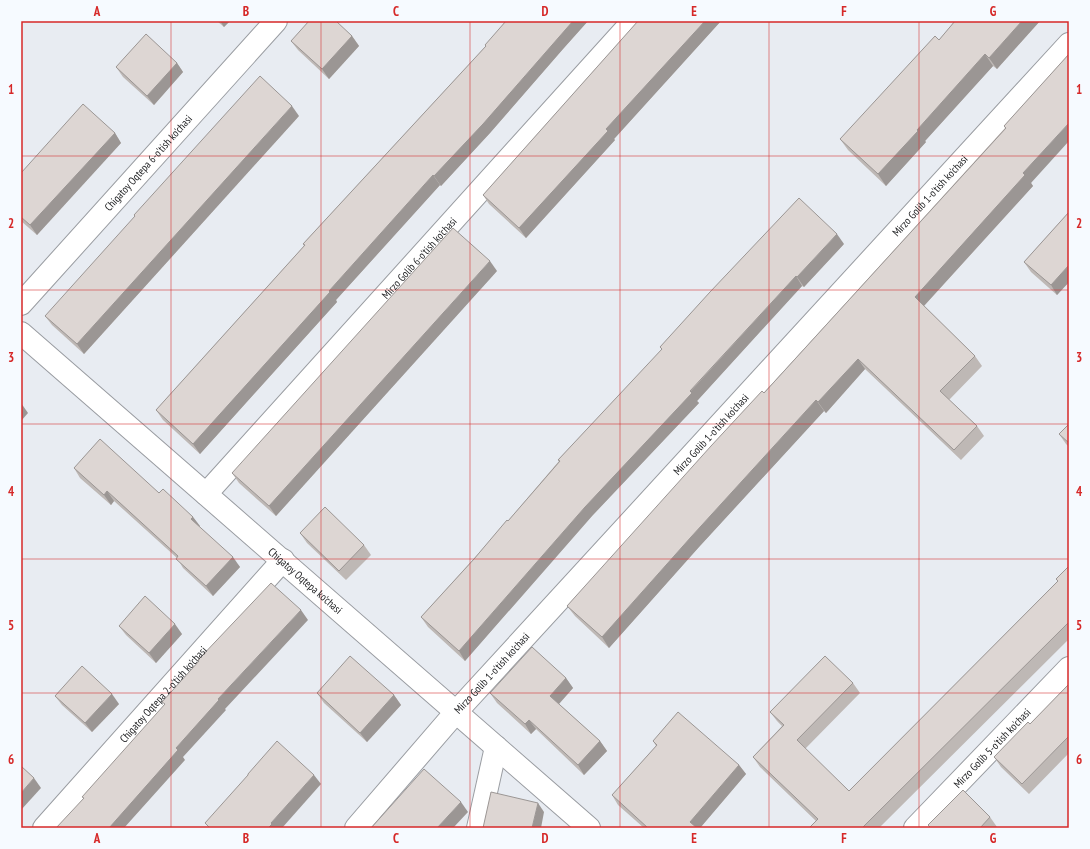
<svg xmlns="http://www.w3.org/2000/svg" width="1090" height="849" font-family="'PT Sans Narrow',sans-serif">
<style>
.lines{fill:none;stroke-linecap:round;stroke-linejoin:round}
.street-casing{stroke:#999ca1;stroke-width:24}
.street{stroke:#fff;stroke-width:22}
.wall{fill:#beb8b5}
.shaded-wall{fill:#9b9694}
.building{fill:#ddd6d3;stroke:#9b9694}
.grid{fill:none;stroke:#d62828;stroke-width:1;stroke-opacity:0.55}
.labels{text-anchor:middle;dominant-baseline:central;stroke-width:3.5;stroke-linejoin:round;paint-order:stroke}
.street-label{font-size:11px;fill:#232426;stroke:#f6faff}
.neatline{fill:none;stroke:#d62828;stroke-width:1.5}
.grid-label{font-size:13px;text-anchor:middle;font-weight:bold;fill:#d62828}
</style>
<rect width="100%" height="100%" fill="#e8ecf2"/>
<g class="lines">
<defs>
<g id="street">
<path id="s1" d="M21 304 276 21"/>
<path id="s2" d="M21 333 589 828"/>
<path id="s3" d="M206 494 633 21"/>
<path id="s4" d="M44 828 283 560"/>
<path id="s5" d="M356 828 456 712 1069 44"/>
<polyline points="478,828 496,747"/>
<path id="s6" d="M915 828 1069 668"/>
</g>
</defs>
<!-- street casing -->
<use href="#street" class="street-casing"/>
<!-- street -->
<use href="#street" class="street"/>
</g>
<!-- wall -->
<g class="wall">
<polygon points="217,21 230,21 224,27"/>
<polygon points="506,21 588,21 563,49 490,133 441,186 440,185 336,300 337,302 200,454 163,420 156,410 304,246 303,244 486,46"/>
<polygon points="638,21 721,21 614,139 615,140 526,238 489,204 483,195"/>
<polygon points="955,21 1040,21 997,69 993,66 925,141 926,142 886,186 848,150 840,139 939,40"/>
<polygon points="352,36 359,46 329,79 298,50 291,41"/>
<polygon points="1069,54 1031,183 1033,186 924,306 975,356 982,366 949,400 977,426 984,436 961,460 865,369 826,413 824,411 699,547 609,648 575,616 567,606 764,393 1005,128 1004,126"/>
<polygon points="177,63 183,72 154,105 123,77 116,67"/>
<polygon points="299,116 84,354 52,325 45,316"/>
<polygon points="115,133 121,143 37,235 21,221 21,173"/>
<polygon points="1069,212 1069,282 1057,295 1031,272 1024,262"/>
<polygon points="844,244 804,287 802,286 697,401 699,403 592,516 465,661 428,627 421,617 508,521 559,461 558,460 662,350 660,347"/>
<polygon points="497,271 276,516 239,483 232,473"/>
<polygon points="1069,424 1069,447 1066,444 1059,434"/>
<polygon points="74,468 159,493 193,517 200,527 240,567 213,596 183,568 177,558 114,501 111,505 80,478"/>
<polygon points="300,533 364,545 371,555 346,580 307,543"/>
<polygon points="1069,566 1069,639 879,828 809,828 816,821 760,767 753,757 782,726 777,721 770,712 853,683 860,693 805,749 849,791 1058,581 1056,579"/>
<polygon points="119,626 182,634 156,663 126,635"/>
<polygon points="566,678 573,688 559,704 600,741 607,751 584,775 536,729 531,734 497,703 490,693"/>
<polygon points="1069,684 1069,753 1029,794 1001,767 994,757 1030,724"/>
<polygon points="317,693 394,695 401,705 367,742 324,703"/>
<polygon points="55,696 119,704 92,732 62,705"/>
<polygon points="653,741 739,765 746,774 700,828 644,828 618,805 612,795 656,746"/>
<polygon points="990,817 997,827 996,828 930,828 928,825"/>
</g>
<!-- shaded-wall -->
<g class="shaded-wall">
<polygon points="220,21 230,21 224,27"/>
<polygon points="573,21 588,21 563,49 490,133 441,186 434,176"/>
<polygon points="705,21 721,21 614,139 615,140 526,238 519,228 606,129"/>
<polygon points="1022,21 1040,21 997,69 989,58"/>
<polygon points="352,36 359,46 329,79 322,69"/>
<polygon points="985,54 993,66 925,141 926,142 886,186 878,174 917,130"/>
<polygon points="177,63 183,72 154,105 147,96"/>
<polygon points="292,106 299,116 84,354 77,344"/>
<polygon points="1069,123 1069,141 1031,183 1033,186 922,308 915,297 1023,173"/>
<polygon points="115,133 121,143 37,235 30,225"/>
<polygon points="433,175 440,185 336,300 337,302 200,454 193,444 329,291"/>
<polygon points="837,234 844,244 804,287 797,277"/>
<polygon points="490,261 497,271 276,516 269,506"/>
<polygon points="1069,265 1069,282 1057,295 1051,285"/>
<polygon points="796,276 802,286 697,401 699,403 592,516 465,661 459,651 585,507"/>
<polygon points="858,359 865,369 826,413 818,402"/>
<polygon points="816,400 824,411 699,547 609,648 602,637 691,537"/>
<polygon points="21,403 28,413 21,421"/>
<polygon points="107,491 114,501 111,505 104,495"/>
<polygon points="193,517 200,526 198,528 191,519"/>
<polygon points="233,557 240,567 213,596 206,586"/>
<polygon points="301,610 308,620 225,709 226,710 183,757 185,760 124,828 109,828 176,748 218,699"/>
<polygon points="175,624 182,634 156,663 149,653"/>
<polygon points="566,678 573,688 557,706 550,696"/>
<polygon points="112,694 119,704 92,732 85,723"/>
<polygon points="394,695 401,705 367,742 360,733"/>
<polygon points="529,720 536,729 531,734 525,724"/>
<polygon points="600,741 607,751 584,775 578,765"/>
<polygon points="739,765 746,774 700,828 694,828 690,822"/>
<polygon points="314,775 321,784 282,828 268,828 271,823"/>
<polygon points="34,778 41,788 21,810 21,793"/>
<polygon points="461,802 468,812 453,828 437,828"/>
<polygon points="538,803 544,812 541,828 532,828"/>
</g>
<!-- building -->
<g class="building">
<polygon points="309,21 336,21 352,36 322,69 291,41"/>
<polygon points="506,21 573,21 483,124 434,176 433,175 329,291 330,292 193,444 156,410 305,245 303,244 486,46 485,45"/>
<polygon points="638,21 705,21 606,129 608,131 519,228 483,195"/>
<polygon points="955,21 1022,21 989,58 985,54 917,130 918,131 878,174 840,139 935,36 939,40"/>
<polygon points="146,34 177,63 147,96 116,67"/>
<polygon points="1069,54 1069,123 1023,173 1025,175 915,297 975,356 940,391 977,426 954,450 858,359 818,402 816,400 691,537 602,637 567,606 711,446 762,391 764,393 1006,128 1004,126"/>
<polygon points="260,76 292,106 77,344 45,316 135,216 134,215"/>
<polygon points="83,104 115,133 30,225 21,217 21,173"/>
<polygon points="799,198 837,234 797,277 796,276 690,391 692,393 585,507 459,651 421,617 474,559 507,520 508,521 560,461 558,460 662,349 660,347 710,292"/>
<polygon points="1069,212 1069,265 1051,285 1024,262"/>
<polygon points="453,228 490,261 269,506 232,473"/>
<polygon points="1069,424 1069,443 1059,434"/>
<polygon points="100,439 159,493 163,489 193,517 191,519 233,557 206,586 176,559 178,556 107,491 104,495 74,468"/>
<polygon points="325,507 364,545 339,571 300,533"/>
<polygon points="1069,566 1069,622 862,828 809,828 818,819 753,757 784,725 770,712 825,656 853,683 797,740 849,791 1058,581 1056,579"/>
<polygon points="271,583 301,610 218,699 219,700 176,748 178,750 109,828 56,828 84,798 82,797 165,704 162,702 199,661 198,660"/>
<polygon points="145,596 175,624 149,653 119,626"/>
<polygon points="532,647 566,678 550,696 600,741 578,765 529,720 525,724 490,693"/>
<polygon points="350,656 394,695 360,733 317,693"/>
<polygon points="82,666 112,694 85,723 55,696"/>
<polygon points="1069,684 1069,736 1022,784 994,757 1028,722 1030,724"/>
<polygon points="678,712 739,765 690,822 697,828 648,828 612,795 657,745 653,741"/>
<polygon points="277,741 314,775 271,823 272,824 268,828 210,828 205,823 248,775 248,774"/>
<polygon points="21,766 34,778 21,793"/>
<polygon points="424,769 461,802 437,828 371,828"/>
<polygon points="963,790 990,817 980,828 931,828 928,825"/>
<polygon points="491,792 538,803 532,828 483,828"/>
</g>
<!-- grid -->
<path class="grid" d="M171 21V828M321 21V828M470 21V828M620 21V828M769 21V828M919 21V828M21 156H1069M21 290H1069M21 424H1069M21 559H1069M21 693H1069"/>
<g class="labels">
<!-- street labels -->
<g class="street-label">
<text stroke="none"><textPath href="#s1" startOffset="190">Chigatoy Oqtepa 6-o'tish ko'chasi</textPath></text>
<text stroke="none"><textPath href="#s5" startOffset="854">Mirzo Golib 1-o'tish ko'chasi</textPath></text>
<text stroke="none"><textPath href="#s3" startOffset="318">Mirzo Golib 6-o'tish ko'chasi</textPath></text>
<text stroke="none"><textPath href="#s5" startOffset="530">Mirzo Golib 1-o'tish ko'chasi</textPath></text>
<text stroke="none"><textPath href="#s2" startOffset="377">Chigatoy Oqtepa ko'chasi</textPath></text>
<text stroke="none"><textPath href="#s5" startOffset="206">Mirzo Golib 1-o'tish ko'chasi</textPath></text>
<text stroke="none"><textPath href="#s4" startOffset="179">Chigatoy Oqtepa 2-o'tish ko'chasi</textPath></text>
<text stroke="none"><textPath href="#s6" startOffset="111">Mirzo Golib 5-o'tish ko'chasi</textPath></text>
</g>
</g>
<!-- border -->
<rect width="1090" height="849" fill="none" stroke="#f6faff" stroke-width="44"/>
<rect x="22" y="22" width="1046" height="805" class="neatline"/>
<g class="grid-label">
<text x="97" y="16">A</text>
<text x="246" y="16">B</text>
<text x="396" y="16">C</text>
<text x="545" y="16">D</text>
<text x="694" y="16">E</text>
<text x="844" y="16">F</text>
<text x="993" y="16">G</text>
<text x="11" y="94">1</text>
<text x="1079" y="94">1</text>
<text x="11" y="228">2</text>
<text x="1079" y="228">2</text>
<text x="11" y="362">3</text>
<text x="1079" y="362">3</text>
<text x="11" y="496">4</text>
<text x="1079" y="496">4</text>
<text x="11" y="630">5</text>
<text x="1079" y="630">5</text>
<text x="11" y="764">6</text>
<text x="1079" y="764">6</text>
<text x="97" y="843">A</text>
<text x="246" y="843">B</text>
<text x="396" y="843">C</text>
<text x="545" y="843">D</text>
<text x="694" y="843">E</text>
<text x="844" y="843">F</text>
<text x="993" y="843">G</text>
</g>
</svg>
